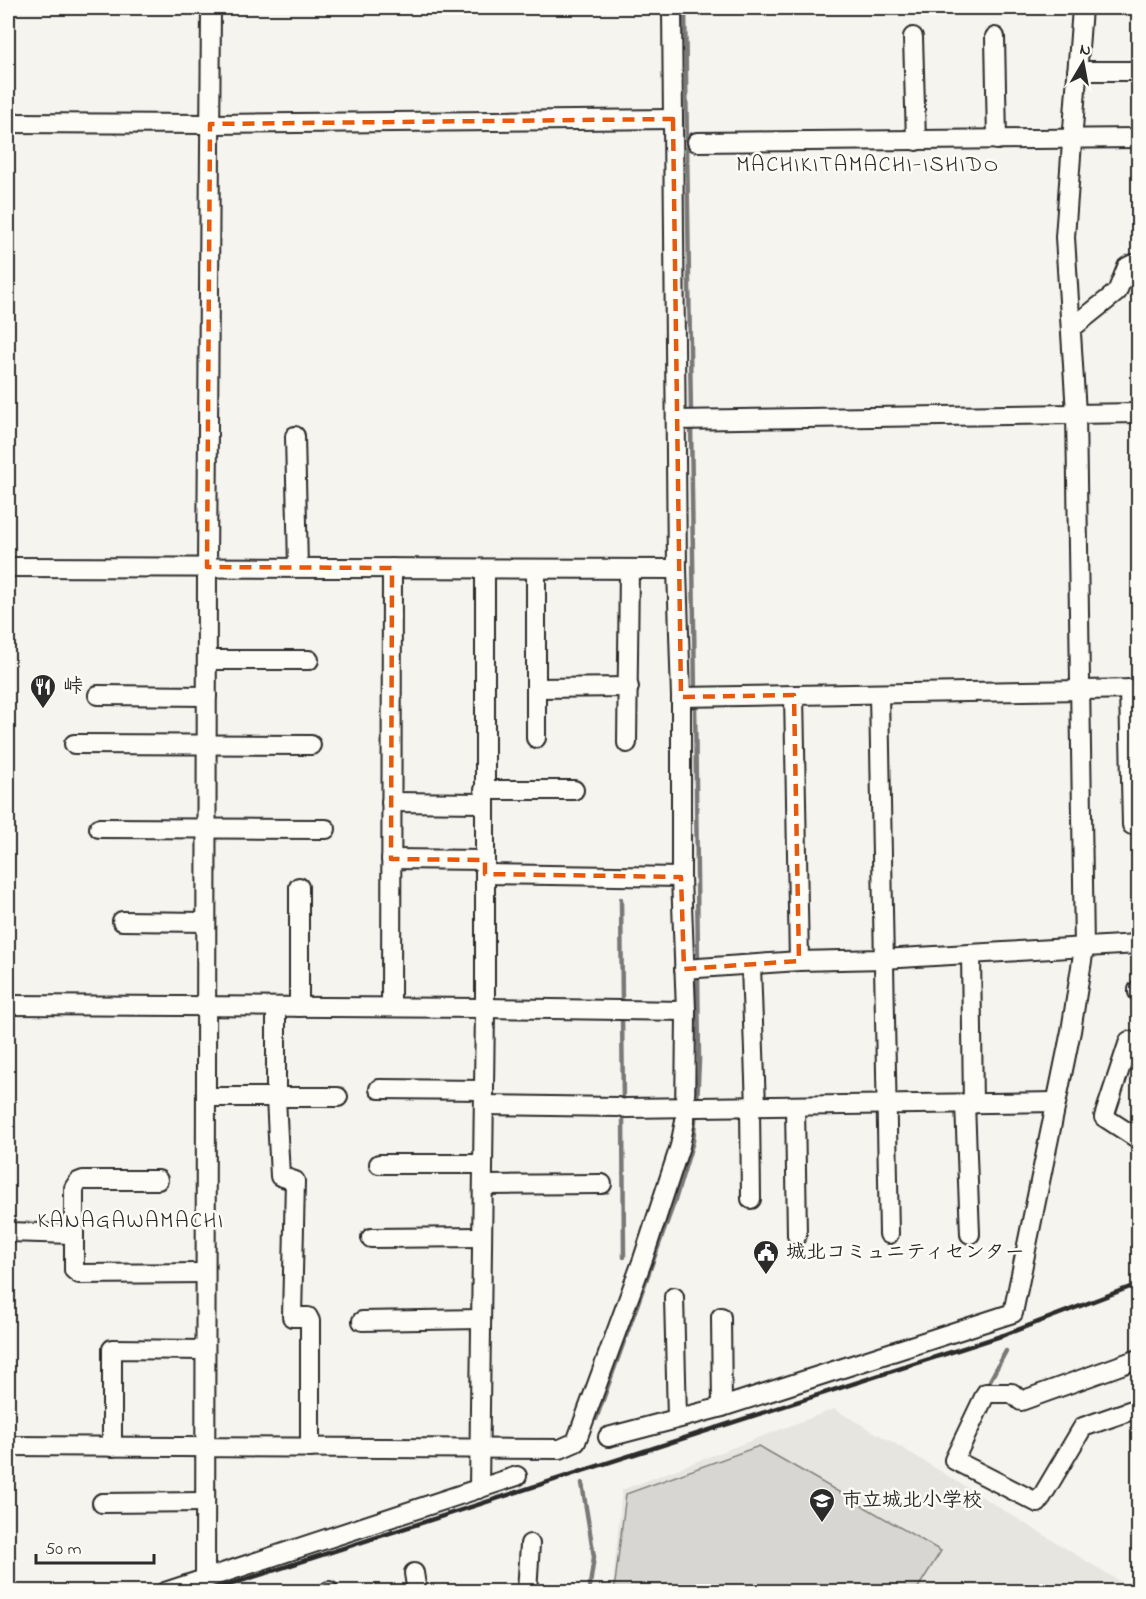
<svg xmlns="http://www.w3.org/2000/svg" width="1146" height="1599" font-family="'Indie Flower','Klee One',sans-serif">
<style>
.built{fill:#e6e5e0}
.pitch{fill:#d7d6d2;stroke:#81807e;stroke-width:1.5}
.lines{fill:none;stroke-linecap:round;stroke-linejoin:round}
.stream{stroke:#797877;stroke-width:4.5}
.minor-casing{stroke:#2b2b2b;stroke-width:22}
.minor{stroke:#fdfcf7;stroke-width:18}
.rail{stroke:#2b2b2b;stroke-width:4.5}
.marked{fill:none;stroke:#e8590c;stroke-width:4.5;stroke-dasharray:12 8;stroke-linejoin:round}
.labels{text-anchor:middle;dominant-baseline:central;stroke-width:5;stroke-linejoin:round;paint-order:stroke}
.poi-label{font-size:20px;font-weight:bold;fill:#2b2b2b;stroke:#fdfcf7;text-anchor:start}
.quarter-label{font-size:22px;letter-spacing:1.5px;fill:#2b2b2b;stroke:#fdfcf7}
</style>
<rect width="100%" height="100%" fill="#f5f4ef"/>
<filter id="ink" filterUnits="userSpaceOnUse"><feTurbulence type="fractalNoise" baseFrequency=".0167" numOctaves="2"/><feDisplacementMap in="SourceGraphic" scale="12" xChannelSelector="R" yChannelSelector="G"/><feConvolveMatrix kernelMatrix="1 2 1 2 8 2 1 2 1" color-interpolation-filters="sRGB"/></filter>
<g filter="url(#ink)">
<!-- built -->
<polygon class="built" points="834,1409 904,1449 1127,1586 1124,1592 612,1592 622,1490"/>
<!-- pitch -->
<polygon class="pitch" points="759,1446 941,1551 916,1591 614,1591 626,1494"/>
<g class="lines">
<!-- stream -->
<g class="stream">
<polyline points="685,8 691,416"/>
<polyline points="691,424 695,692"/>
<polyline points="695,700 698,965"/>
<polyline points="621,899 622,1005"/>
<polyline points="622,1013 623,1104"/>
<polyline points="697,1103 699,1061 698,973"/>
<polyline points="623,1112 624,1257"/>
<polyline points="986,1388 1006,1351"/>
<polyline points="596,1419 675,1200 693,1141 696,1111"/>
<polyline points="582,1483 594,1557 589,1592"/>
</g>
<defs>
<g id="minor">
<polyline points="913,37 916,141"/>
<polyline points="995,37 997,140"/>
<polyline points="1077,71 1138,71"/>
<polyline points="8,123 210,124 673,119"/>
<polyline points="697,142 1138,138"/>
<polyline points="1072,328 1117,292 1127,267 1133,264 1138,264"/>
<polyline points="676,420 1138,413"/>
<polyline points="295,436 298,567"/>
<polyline points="8,567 677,569"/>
<polyline points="207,660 309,660"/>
<polyline points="536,688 629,687"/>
<polyline points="1129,689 1132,825"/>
<polyline points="879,694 889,1234"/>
<polyline points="98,695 207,696"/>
<polyline points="681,697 794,695"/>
<polyline points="536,738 536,570"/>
<polyline points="627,743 629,570"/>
<polyline points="74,744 311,745"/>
<polyline points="484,790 574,790"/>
<polyline points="391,802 484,803"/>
<polyline points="99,828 326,829"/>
<polyline points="391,859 485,860"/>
<polyline points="485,874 681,877"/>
<polyline points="122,921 206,922"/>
<polyline points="971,954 973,1104"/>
<polyline points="799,961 794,695 1138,689"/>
<polyline points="751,966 756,1107"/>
<polyline points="684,969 799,961 883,959 1138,944"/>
<polyline points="1138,990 1138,992"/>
<polyline points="8,1005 485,1008 686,1011"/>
<polyline points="276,1007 276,1098 280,1176 295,1181 292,1317 308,1317 310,1321 310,1448"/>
<polyline points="299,1007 299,887"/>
<polyline points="391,1007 392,568"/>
<polyline points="1138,1045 1129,1041 1104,1117 1138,1139"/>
<polyline points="379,1089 484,1090"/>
<polyline points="206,1097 338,1097"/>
<polyline points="965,1104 970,1234"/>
<polyline points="484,1105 618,1107"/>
<polyline points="750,1107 751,1199"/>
<polyline points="795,1107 797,1235"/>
<polyline points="626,1108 1056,1102"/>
<polyline points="379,1164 483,1164"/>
<polyline points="158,1180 83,1180 78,1182 74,1188 74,1270 79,1274 205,1273"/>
<polyline points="483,1185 602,1184"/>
<polyline points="8,1232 73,1234"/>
<polyline points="371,1238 482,1237"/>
<polyline points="674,1297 677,1418"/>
<polyline points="721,1317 722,1407"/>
<polyline points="362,1321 481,1319"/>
<polyline points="1138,1359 1021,1401 1012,1393 986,1393 954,1460 1038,1503 1083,1427 1138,1408"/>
<polyline points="608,1437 722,1407 1013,1313 1071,1031 1084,948 1076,413 1065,237 1082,8"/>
<polyline points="8,1446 560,1449 576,1442 643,1259 680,1146 685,1121 686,1011 681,877 681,697 677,569 672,8"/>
<polyline points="112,1447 112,1349 205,1350"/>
<polyline points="479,1489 485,1008 485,570"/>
<polyline points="102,1503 205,1502"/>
<polyline points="414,1573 417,1592"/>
<polyline points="205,1579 207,567 211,8"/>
<polyline points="329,1591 329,1592"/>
<polyline points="165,1592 517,1476"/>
<polyline points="527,1592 530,1544"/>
</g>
</defs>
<!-- minor casing -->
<use href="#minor" class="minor-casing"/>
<!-- minor -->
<use href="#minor" class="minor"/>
<!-- rail -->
<polyline class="rail" points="207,1592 1004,1335 1138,1284"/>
</g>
</g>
<!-- marked area -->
<path class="marked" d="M673 119 681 697 794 695 799 961 684 969 681 877 485 874V860L391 859 392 568 207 567 210 124Z"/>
<!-- icons -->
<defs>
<symbol id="restaurant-pin" viewBox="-11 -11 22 30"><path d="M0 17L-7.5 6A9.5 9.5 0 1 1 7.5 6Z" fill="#2b2b2b" stroke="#fdfcf7"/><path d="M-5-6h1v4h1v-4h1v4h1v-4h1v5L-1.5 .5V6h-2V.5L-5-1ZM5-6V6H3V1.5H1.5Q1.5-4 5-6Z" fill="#fff"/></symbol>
<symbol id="civic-pin" viewBox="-11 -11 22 30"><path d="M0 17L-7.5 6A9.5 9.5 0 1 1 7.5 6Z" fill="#2b2b2b" stroke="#fdfcf7"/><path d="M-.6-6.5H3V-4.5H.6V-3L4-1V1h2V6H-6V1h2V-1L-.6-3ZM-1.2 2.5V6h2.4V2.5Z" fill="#fff"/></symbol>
<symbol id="school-pin" viewBox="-11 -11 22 30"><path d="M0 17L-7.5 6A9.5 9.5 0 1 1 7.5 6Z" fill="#2b2b2b" stroke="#fdfcf7"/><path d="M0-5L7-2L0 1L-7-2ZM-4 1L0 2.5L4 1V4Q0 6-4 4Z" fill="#fff"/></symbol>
</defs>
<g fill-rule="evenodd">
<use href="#restaurant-pin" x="28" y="672" width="30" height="40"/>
<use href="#civic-pin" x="751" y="1238" width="30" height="40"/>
<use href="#school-pin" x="807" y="1486" width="30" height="40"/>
</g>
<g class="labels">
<!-- poi labels -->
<g class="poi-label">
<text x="63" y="687">峠</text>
<text x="786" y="1253">城北コミュニティセンター</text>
<text x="842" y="1501">市立城北小学校</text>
</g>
<!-- quarter labels -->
<g class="quarter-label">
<text x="868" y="166">MACHIKITAMACHI-ISHIDO</text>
<text x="131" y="1222">KANAGAWAMACHI</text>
</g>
</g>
<!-- margin -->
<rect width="1146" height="1599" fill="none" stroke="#fdfcf7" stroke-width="30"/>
<rect x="15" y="15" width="1116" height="1569" fill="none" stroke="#2b2b2b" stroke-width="2" filter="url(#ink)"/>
<!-- north arrow -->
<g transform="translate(1083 63) rotate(10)" stroke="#fdfcf7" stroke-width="4.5" paint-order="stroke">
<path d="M0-4.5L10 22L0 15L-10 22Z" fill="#2b2b2b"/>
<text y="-9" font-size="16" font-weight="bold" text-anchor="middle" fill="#2b2b2b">N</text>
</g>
<!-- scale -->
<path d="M36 1554v9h118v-9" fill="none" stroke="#2b2b2b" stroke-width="3"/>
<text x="45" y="1554" font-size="18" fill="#2b2b2b" stroke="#fdfcf7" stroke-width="4.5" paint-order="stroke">50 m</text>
</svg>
